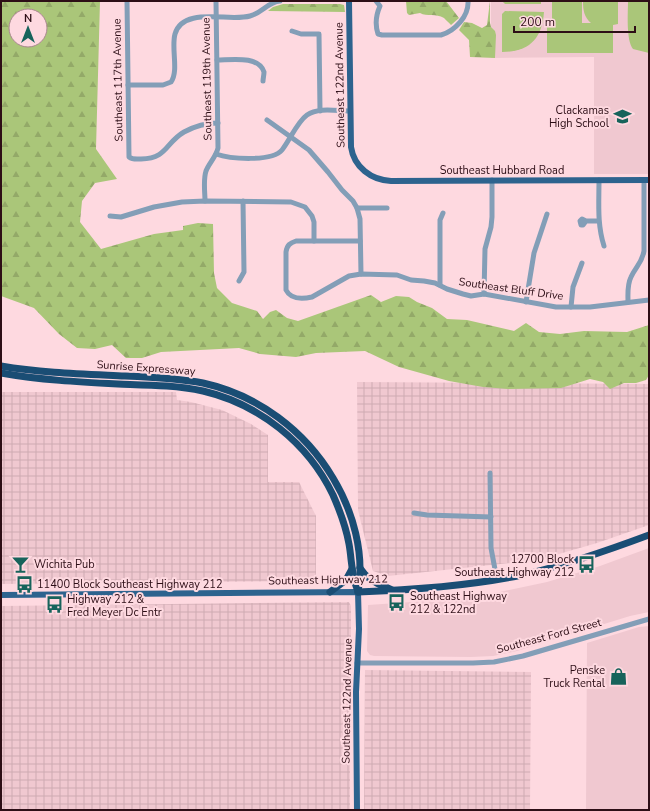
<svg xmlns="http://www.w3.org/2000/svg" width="650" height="811" font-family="'Nunito Sans',sans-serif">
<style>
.built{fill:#f0c8d0}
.industrial{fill:url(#industrial-grid)}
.forest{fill:url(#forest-firs);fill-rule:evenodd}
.pitch{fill:#aac679}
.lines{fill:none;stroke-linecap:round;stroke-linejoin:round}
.minor{stroke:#839eb7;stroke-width:5}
.major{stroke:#2d638e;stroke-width:6}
.highway{stroke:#1a4d74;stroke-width:7}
.labels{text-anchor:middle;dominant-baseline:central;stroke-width:4;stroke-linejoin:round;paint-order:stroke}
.street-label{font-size:11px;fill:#2d0e16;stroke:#fed9e0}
.poi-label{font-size:11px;fill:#2d0e16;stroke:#fed9e0;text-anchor:start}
</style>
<defs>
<pattern id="industrial-grid" width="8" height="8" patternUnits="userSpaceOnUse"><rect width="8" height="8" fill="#f0c8d0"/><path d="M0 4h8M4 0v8" fill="none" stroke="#ceabb2"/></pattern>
<pattern id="forest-firs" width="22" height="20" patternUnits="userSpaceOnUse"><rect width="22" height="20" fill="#aac679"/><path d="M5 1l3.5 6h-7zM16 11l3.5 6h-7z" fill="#93a968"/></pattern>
</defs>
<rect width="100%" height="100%" fill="#fed9e0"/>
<!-- built -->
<g class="built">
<polygon points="491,1 649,1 649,174 594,174 594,57 491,58"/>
<polygon points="649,548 649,612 630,616 517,651 493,656 471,657 374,656 370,655 367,651 368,605 455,599 500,592 547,582 600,566"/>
<polygon points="649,626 649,810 586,810 587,643 639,627"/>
</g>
<!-- industrial -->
<g class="industrial">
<polygon points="357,382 649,384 649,525 597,543 538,560 388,576 373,571 358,510"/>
<polygon points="1,392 176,392 177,400 191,402 222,410 251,424 268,435 268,482 299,482 316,516 316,581 1,584"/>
<polygon points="349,602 351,606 351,662 350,664 350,810 1,810 1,606"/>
<polygon points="365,670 531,672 530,810 364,810"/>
</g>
<!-- forest -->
<g class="forest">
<path d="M1 1H100L96 149 117 179 95 183 82 201 80 222 101 249 154 234 183 230V226L198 223 213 224 214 273 217 288 232 303 257 311 263 319 270 312 276 310 287 318 298 321 371 295 381 302 396 296 409 297 417 302 432 308 447 319 467 320 514 331 526 323 539 332 560 334 584 331 627 332 649 325V375L646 380 636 383H624L610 389 603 382 590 379 561 388 508 389 483 387 449 381 399 367 365 351 316 353 296 357 260 354 239 348 161 352 142 358H126L112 345 95 349 77 348 59 334 34 308 1 296ZM16 16H40V40H16Z"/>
<path d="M406 1H446L459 18 451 25C449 23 446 20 444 18 436 13 427 17 420 13L409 15 407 13Z"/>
<polygon points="490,1 490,23 491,27 495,31 496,35 495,58 470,57 469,40 459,30 464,22 472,23 482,28 487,25"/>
<polygon points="283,4 340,4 344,5 345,12 268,11 273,7"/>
</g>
<!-- pitch -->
<g class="pitch">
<polygon points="502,1 541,1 541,4 505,4"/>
<path d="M552 1H582V23H591C584 17 583 10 583 1H618V24L613 25V53H547V23H552Z"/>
<path d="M628 1H649V53L633 49C626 40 628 13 628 1Z"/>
<path d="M505 11 544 12C542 39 529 52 502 52V14Z"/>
</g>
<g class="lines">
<!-- minor -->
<g class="minor">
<path d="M127 1 129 157C133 160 137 159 141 159 168 158 165 143 184 132 195 126 206 123 218 123"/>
<path d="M376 1 380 6C376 15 375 25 378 34L382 35H441C455 31 469 16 468 1"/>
<polyline points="292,31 301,34 319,34 320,111"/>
<path d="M217 60C230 60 259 55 264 72 264 75 263 79 263 81"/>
<path d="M128 85H163L171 82C179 71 171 48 175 34 183 6 229 22 250 16 262 13 268 2 280 1"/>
<polyline points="267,120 309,150 328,172 342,190 353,201 357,208 360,219 361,274"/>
<path d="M216 154C230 159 272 162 282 150 290 140 297 122 307 115 318 107 337 111 350 111"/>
<path d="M599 180C599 203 597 224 604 246"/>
<path d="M205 201C205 192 203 180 206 171 209 163 216 157 218 148L216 1"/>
<polyline points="357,208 387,208"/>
<polyline points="110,216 121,217 154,207 182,202 205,201 291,202 305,207 312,216 314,222 314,241"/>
<polyline points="586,221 583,225 581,225 580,221 582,219 586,221 598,221"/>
<path d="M360 241H296C290 243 287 245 286 252V290C291 300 303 299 312 297L349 276 361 274 397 275 411 280 424 281 435 283 447 289 463 294 471 296 484 294 556 307H590L649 300"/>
<polyline points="239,281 244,272 243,201"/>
<polyline points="440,285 440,220 443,213"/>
<polyline points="484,294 485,249 491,227 492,217 492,180"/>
<polyline points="526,302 534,253 547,214"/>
<path d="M628 302C628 293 627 285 631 277 636 266 642 263 644 251V180"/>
<polyline points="571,307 573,287 582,263"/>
<polyline points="490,473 491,548 497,580"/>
<polyline points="414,513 427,515 491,517"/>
<polyline points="357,663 473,663 494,662 523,656 649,619"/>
</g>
<!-- major -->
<g class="major">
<path d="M349 1 351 147C354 167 371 180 391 181L649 180"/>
<polyline points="1,595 358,592 359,629 356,692 357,810"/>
</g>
<!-- highway -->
<g class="highway">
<path d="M1 366C42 373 83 374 125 376 151 377 177 378 203 383 258 395 305 431 333 478 353 511 365 554 358 592"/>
<path d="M1 373C40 380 79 382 118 384 147 385 175 385 203 391 259 404 308 443 333 495 340 511 346 527 349 544 352 560 351 576 358 591"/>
<path d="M360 568C368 581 379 584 392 590"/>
<polyline points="330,592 346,580 352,569"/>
<path d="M358 592C415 590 472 586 527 574 569 564 609 550 649 535"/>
</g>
</g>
<!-- icons -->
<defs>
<symbol id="school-bare" viewBox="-9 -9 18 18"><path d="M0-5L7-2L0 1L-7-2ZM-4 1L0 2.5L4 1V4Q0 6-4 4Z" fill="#17635b" stroke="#fed9e0" stroke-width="2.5" paint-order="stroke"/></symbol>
<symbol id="bar-bare" viewBox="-9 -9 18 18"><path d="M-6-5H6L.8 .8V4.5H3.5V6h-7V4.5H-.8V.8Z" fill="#17635b" stroke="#fed9e0" stroke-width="2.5" paint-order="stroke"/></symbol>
<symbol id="bus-bare" viewBox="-9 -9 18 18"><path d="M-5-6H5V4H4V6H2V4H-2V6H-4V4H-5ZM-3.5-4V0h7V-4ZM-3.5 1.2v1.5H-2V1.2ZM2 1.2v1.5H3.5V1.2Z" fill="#17635b" stroke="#fed9e0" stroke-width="2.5" paint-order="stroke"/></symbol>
<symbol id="shop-bare" viewBox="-9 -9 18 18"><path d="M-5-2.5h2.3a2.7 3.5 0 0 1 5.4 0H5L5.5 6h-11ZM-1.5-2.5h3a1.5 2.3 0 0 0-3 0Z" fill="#17635b" stroke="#fed9e0" stroke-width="2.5" paint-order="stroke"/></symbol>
</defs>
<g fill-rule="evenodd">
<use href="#school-bare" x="610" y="104" width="25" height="25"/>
<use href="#bar-bare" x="8" y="552" width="25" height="25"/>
<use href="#bus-bare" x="574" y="552" width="25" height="25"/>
<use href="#bus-bare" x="12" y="572" width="25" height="25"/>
<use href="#bus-bare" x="384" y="590" width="25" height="25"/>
<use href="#bus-bare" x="42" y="592" width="25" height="25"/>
<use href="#shop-bare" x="606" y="664" width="25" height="25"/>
</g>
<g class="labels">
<!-- street labels -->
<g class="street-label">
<text transform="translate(207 79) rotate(-91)">Southeast 119th Avenue</text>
<text transform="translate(118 80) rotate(-91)">Southeast 117th Avenue</text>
<text transform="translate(340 85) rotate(-91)">Southeast 122nd Avenue</text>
<text x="502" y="170">Southeast Hubbard Road</text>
<text transform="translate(511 289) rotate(8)">Southeast Bluff Drive</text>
<text transform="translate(146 368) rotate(4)">Sunrise Expressway</text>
<text transform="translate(328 580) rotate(-1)">Southeast Highway 212</text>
<text transform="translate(549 636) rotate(-15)">Southeast Ford Street</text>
<text transform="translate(347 701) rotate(-89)">Southeast 122nd Avenue</text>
</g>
<!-- poi labels -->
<g class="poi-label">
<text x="609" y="110" text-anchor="end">Clackamas<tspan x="609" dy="13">High School</tspan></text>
<text x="574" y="559" text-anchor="end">12700 Block<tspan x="574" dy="13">Southeast Highway 212</tspan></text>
<text x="34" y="564">Wichita Pub</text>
<text x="37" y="584">11400 Block Southeast Highway 212</text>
<text x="410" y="596">Southeast Highway<tspan x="410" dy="13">212 &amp; 122nd</tspan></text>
<text x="67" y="599">Highway 212 &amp;<tspan x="67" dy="13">Fred Meyer Dc Entr</tspan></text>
<text x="605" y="670" text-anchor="end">Penske<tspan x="605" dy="13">Truck Rental</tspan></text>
</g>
</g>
<!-- border -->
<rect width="650" height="811" fill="none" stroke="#2d0e16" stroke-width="4"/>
<!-- north arrow -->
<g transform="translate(28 28)"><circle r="19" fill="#fed9e0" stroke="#aa888f"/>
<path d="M0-3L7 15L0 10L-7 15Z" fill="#17635b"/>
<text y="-6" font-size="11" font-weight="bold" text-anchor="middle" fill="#2d0e16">N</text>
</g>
<!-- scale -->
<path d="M514 26v6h121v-6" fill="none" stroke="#2d0e16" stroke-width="2"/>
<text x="520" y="26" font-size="12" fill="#2d0e16" stroke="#fed9e0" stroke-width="3" paint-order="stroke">200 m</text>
</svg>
